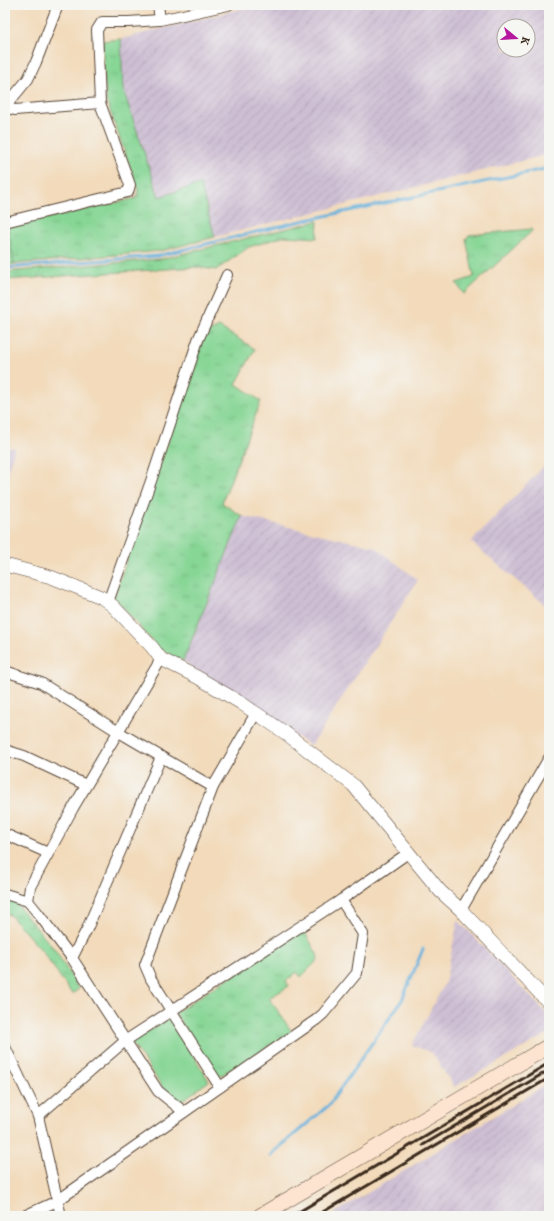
<svg xmlns="http://www.w3.org/2000/svg" width="554" height="1221" font-family="Vollkorn,serif">
<style>
.industrial{fill:url(#industrial-furrows);fill-rule:evenodd}
.grass{fill:url(#grass-tufts);stroke:#61805a}
.park{fill:#87d695;stroke:#61805a}
.lines{fill:none;stroke-linecap:round;stroke-linejoin:round}
.stream{stroke:#63b0dc;stroke-width:3}
.minor-casing{stroke:#564435;stroke-width:12}
.tertiary-casing{stroke:#564435;stroke-width:14}
.secondary-casing{stroke:#564435;stroke-width:16}
.minor{stroke:#fff;stroke-width:10}
.tertiary{stroke:#fff;stroke-width:13}
.secondary{stroke:#fde4d1;stroke-width:15}
.rail{stroke:#3b2a1e;stroke-width:3}
</style>
<defs>
<pattern id="industrial-furrows" width="10" height="10" patternUnits="userSpaceOnUse"><rect width="10" height="10" fill="#cdbed3"/><path d="M-1 1l2-2M0 10L10 0M9 11l2-2" fill="none" stroke="#b1a3b5"/></pattern>
<pattern id="grass-tufts" width="24" height="20" patternUnits="userSpaceOnUse"><rect width="24" height="20" fill="#87d695"/><path d="M3 7l-1-3M5 7V3M7 7l1-3M15 17l-1-3M17 17v-4M19 17l1-3" fill="none" stroke="#75b880"/></pattern>
</defs>
<rect width="100%" height="100%" fill="#f6f6f2"/>
<filter id="ink" filterUnits="userSpaceOnUse"><feTurbulence type="fractalNoise" baseFrequency=".025" numOctaves="2"/><feDisplacementMap in="SourceGraphic" scale="8" xChannelSelector="R" yChannelSelector="G"/><feConvolveMatrix kernelMatrix="1 2 1 2 8 2 1 2 1" color-interpolation-filters="sRGB"/></filter>
<filter id="wash" filterUnits="userSpaceOnUse"><feTurbulence type="fractalNoise" baseFrequency=".012" numOctaves="4" result="noise"/><feDisplacementMap in="SourceGraphic" scale="16" xChannelSelector="R" yChannelSelector="G"/><feGaussianBlur stdDeviation="0.9" result="paint"/><feColorMatrix in="noise" values="0 0 0 0 0 0 0 0 0 0 0 0 0 0 0 0 0 1.4 0 .05"/><feComposite in="paint" operator="in"/></filter>
<g filter="url(#wash)">
<rect width="100%" height="100%" fill="#f2daba"/>
<!-- industrial -->
<g class="industrial">
<path d="M257 5H549V154L215 237 200 184 159 197 123 89 121 39ZM504 26H528V50H504Z"/>
<polygon points="5,447 15,448 5,479"/>
<polygon points="549,461 549,608 471,542"/>
<polygon points="242,516 375,547 418,580 311,746 183,661"/>
<polygon points="458,920 549,1016 549,1033 454,1087 432,1053 412,1045 445,983"/>
<polygon points="549,1083 549,1216 330,1216 504,1110"/>
</g>
<!-- grass -->
<g class="grass">
<polygon points="121,39 123,89 159,197 200,184 215,237 160,251 14,264 8,227 137,198 138,189 106,100 102,41"/>
<polygon points="318,221 317,238 285,236 249,247 216,270 196,267 5,280 5,272 161,259"/>
<polygon points="531,229 532,231 464,294 456,283 474,277 466,239 469,235"/>
<polygon points="219,327 255,349 236,384 261,401 222,503 242,516 183,661 159,649 114,597 205,334"/>
<polygon points="5,900 16,903 24,913 55,950 79,989 72,994 43,952 10,915 5,913"/>
<polygon points="303,929 317,954 318,960 301,977 297,972 286,981 289,986 269,998 292,1032 217,1078 175,1013"/>
</g>
<!-- park -->
<g class="park">
<polygon points="5,227 8,227 14,264 5,265"/>
<polygon points="170,1018 209,1081 179,1103 164,1089 131,1042"/>
</g>
<g class="lines">
<!-- stream -->
<g class="stream">
<polyline points="5,268 157,256 297,222 549,168"/>
<polyline points="271,1156 275,1151 329,1105 402,1000 423,949"/>
</g>
</g>
</g>
<g filter="url(#ink)">
<g class="lines">
<defs>
<g id="minor">
<polyline points="158,5 160,20"/>
<polyline points="5,107 28,79 36,62 58,5"/>
<polyline points="5,107 15,110 100,103"/>
<polyline points="5,222 128,192 130,185 100,103 97,30 102,22 128,22 160,20 228,5"/>
<polyline points="108,602 151,481 198,340 227,275"/>
<polyline points="5,671 41,683 117,731 213,787"/>
<polyline points="5,750 24,756 86,785"/>
<polyline points="5,834 48,853"/>
<polyline points="5,894 28,901 37,912 72,958 158,1091 184,1112"/>
<polyline points="28,901 30,887 73,808 161,659"/>
<polyline points="461,910 549,758"/>
<polyline points="72,958 87,929 161,757"/>
<polyline points="5,1047 38,1116 61,1216"/>
<polyline points="220,1087 151,979 145,965 213,787 256,713"/>
<polyline points="38,1116 125,1041 341,900 408,853"/>
<polyline points="24,1216 57,1201 316,1020 323,1014 357,973 363,934 341,900"/>
</g>
<polyline id="tertiary" points="5,565 51,577 101,597 113,606 152,647 161,659 197,677 241,703 284,732 353,785 440,891 461,910 549,1003"/>
<polyline id="secondary" points="260,1216 549,1046"/>
</defs>
<!-- minor casing -->
<use href="#minor" class="minor-casing"/>
<!-- tertiary casing -->
<use href="#tertiary" class="tertiary-casing"/>
<!-- secondary casing -->
<use href="#secondary" class="secondary-casing"/>
<!-- minor -->
<use href="#minor" class="minor"/>
<!-- tertiary -->
<use href="#tertiary" class="tertiary"/>
<!-- secondary -->
<use href="#secondary" class="secondary"/>
<!-- rail -->
<g class="rail">
<polyline points="423,1145 549,1070"/>
<polyline points="292,1216 549,1063"/>
<polyline points="316,1216 549,1078"/>
</g>
</g>
</g>
<!-- margin -->
<rect width="554" height="1221" fill="none" stroke="#f6f6f2" stroke-width="20"/>
<!-- north arrow -->
<g transform="translate(516 38) rotate(108)"><circle r="19" fill="#f6f6f2" stroke="#aba49d"/>
<path d="M0-3L7 15L0 10L-7 15Z" fill="#b5179e"/>
<text y="-6" font-size="11" font-weight="bold" text-anchor="middle" fill="#3b2a1e">K</text>
</g>
</svg>
